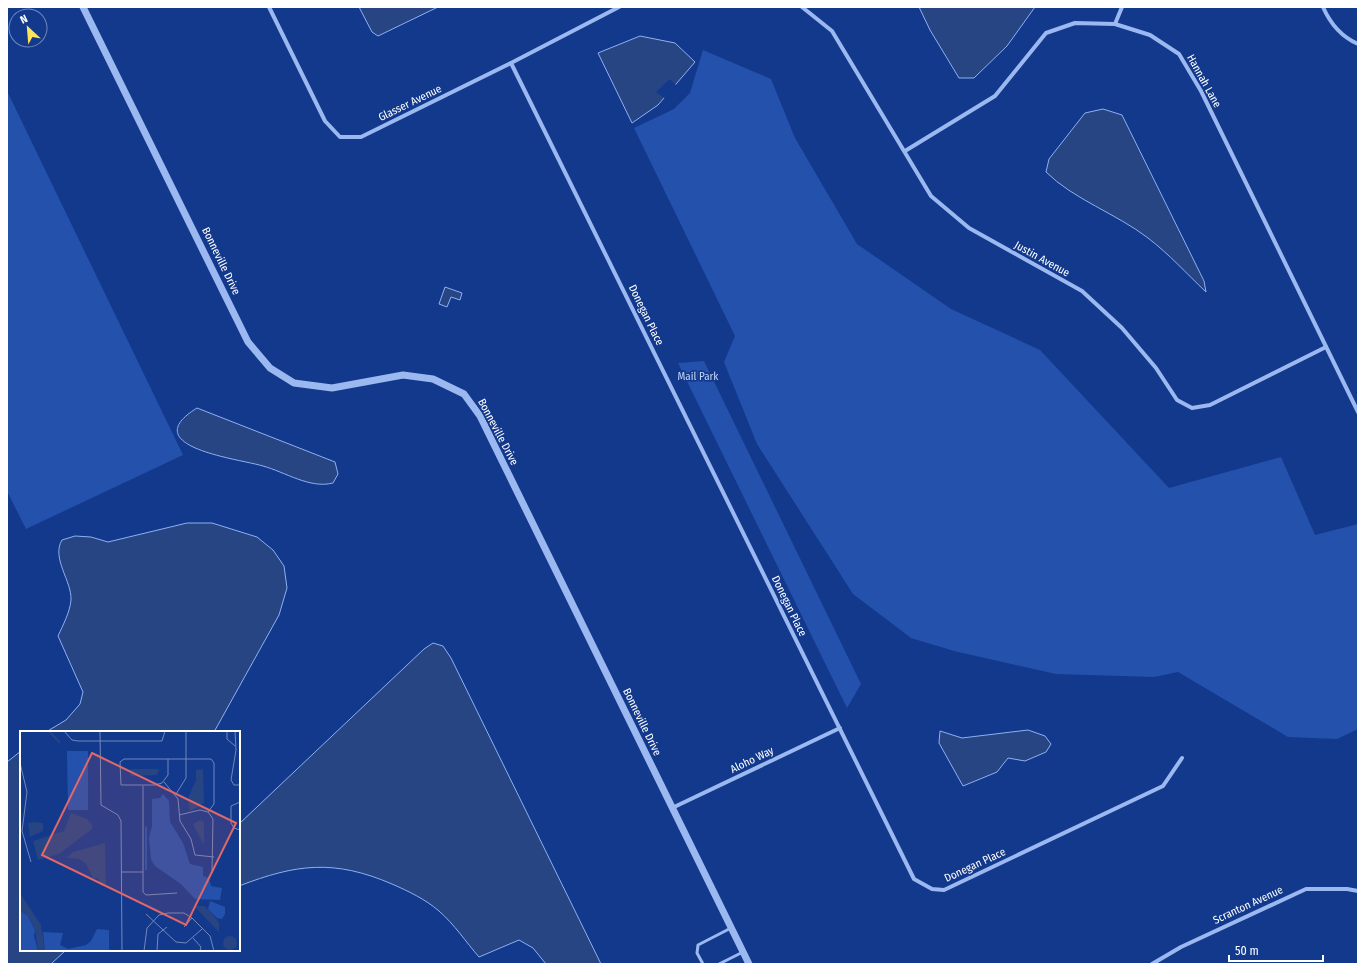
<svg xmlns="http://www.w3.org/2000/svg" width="1365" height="971" font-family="'Fira Sans Condensed',sans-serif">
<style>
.green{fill:#2451ac}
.water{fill:#274483;stroke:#8db1f4}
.pier{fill:#13398c}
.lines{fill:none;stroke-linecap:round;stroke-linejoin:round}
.service{stroke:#9bb8f1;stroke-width:3}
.minor{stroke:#9bb8f1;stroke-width:4}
.tertiary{stroke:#9bb8f1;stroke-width:7}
.labels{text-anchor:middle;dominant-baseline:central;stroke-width:3.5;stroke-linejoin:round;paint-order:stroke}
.street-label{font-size:11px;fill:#fff;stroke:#13398c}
.park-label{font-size:11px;fill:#c2d5fc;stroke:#13398c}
.inset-river{fill:none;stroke:#274483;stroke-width:2}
.inset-road{fill:none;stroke:#7188ba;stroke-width:1}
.view{fill:#e26868;fill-opacity:0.15;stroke:#e26868;stroke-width:2}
.inset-edge{fill:none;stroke:#fff;stroke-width:2}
</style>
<rect width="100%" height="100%" fill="#13398c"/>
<!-- green -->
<g class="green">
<polygon points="703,50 771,79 795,138 857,244 951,309 1040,350 1169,488 1281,457 1315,535 1358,524 1358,729 1337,739 1288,737 1178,672 1154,677 1056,674 954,651 911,638 853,594 757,444 724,362 735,336 634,128 674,109 690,93"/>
<polygon points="7,91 183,455 26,529 7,491"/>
<polygon points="704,361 861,684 847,708 678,363"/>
</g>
<!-- water -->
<g class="water">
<polygon points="359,7 438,7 378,36 372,32"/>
<polygon points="919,7 1035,7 1007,46 974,78 959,78 930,30"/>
<polygon points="640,36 675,43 695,62 658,105 632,123 598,53"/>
<path d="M1103 109 1122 115 1204 281 1206 292C1187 274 1169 254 1148 238 1117 214 1073 199 1046 172L1049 159 1085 113Z"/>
<polygon points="445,287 462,293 460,300 451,297 447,307 439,304"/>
<path d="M197 408 335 462 338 474 333 483C310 489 285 472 263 466 240 459 134 447 197 408Z"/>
<path d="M187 523H212L257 537 273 550 284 566 287 588 279 615 214 732H46L66 720 80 704 83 692 58 636C63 625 70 612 71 600 72 581 51 558 62 540L75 536 91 537 108 542Z"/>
<path d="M433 643 443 646 451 658 601 964H546L533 948 519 940 479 957C466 942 454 924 439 911 425 899 408 891 392 884 334 859 296 864 239 886V824L424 649Z"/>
<polygon points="1028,730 1045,736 1051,744 1046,752 1025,761 1008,758 997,772 963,786 939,743 940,731 962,738"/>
<polygon points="21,751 21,950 66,950 51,964 7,964 7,762"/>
</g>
<!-- pier -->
<polygon class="pier" points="670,79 677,86 666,99 656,92"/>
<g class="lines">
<!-- service -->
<g class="service">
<polyline points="703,964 697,953 698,945 731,928"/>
<polyline points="719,964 743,952"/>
</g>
<!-- minor -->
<g class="minor">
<polyline points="269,7 325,121 340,137 361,137 511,63 619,7"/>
<polyline points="802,7 832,31 931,196 969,228 1082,291 1122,328 1156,368 1177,400 1192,408 1210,405 1326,347"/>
<path d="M1323 7C1330 23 1342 37 1358 44"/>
<polyline points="1115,24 1122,7"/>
<polyline points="511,63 914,879 932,889 944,890 1163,786 1182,758"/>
<polyline points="905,151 995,96 1046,33 1075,23 1115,24 1150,35 1179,54 1201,91 1358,412"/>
<polyline points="672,808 840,728"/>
<polyline points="1152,964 1181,947 1306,889 1347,889 1358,891"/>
</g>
<!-- tertiary -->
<polyline class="tertiary" points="83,7 248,342 270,368 294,383 332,388 403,375 433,379 464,394 480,416 749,964"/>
</g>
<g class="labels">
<!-- street labels -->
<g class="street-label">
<text transform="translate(1204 81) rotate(61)">Hannah Lane</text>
<text transform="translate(410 103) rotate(-26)">Glasser Avenue</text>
<text transform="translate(1042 259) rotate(29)">Justin Avenue</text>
<text transform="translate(221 261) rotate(64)">Bonneville Drive</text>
<text transform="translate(646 315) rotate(64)">Donegan Place</text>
<text transform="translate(498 432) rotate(62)">Bonneville Drive</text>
<text transform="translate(789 606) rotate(64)">Donegan Place</text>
<text transform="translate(642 722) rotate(64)">Bonneville Drive</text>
<text transform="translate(752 760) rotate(-26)">Aloho Way</text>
<text transform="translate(975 865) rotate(-25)">Donegan Place</text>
<text transform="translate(1248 905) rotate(-25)">Scranton Avenue</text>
</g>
<!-- park labels -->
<g class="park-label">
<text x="698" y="376">Mail Park</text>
</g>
</g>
<!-- overview -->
<g transform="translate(20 731)">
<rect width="220" height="220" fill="#13398c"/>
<path d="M47 20H68V79H48ZM143 63 149 70 150 91 163 112 170 133 183 136V145L189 147 191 155 202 157 200 169 175 168 161 153 135 135 131 128 129 107 132 95V68L140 67ZM125 95 127 96V138L125 140ZM190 170 205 176V183L202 188 197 187 188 178ZM0 179 8 185 15 199 14 205 18 220H0ZM77 198 89 199V220H25L23 201 43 202 40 214 48 218 66 214 71 210Z" fill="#2451ac"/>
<path d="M110 38H138L139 39 137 44 111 45ZM183 38 184 72 170 80 168 67 176 49V39ZM51 82 67 88 72 94V98L39 123 18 129 13 110 44 100ZM180 89 184 91V114L173 93ZM14 91 23 92V100L10 106 8 92ZM85 112 86 155H81L78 147H73L66 133 59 128 46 127 53 121ZM0 162 21 194 25 220H18L15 199 8 185 0 179ZM174 175H185L194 185 199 191V201ZM203 212a7 7 0 1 1 14 0a7 7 0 1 1-14 0Z" fill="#274483"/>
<path class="inset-river" d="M29 0 40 12"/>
<path class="inset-road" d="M44 0 52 9 58 10H142L145 0M80 0 81 74 98 84 101 90 102 220M207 0V8L215 15M215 0 216 19 211 49 214 54H220M148 28V44L142 52 135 54H101L100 31 104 28H191L194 32V73L188 81M0 32 7 61 2 100 11 131M144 51 158 68 160 90 171 108 175 124 194 126M123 55V161L126 164 157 162M156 63 166 47V0M220 71 211 75V92L214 97 220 99M159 84 180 79 188 81 193 88 192 142M101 141H123M126 183 156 211 166 212 182 198M164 196 172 187M173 207 181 216 180 220M124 220 127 197 139 184 148 182H164L172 187 190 205 194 220M137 220 138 203 147 196"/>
<path class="view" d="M72 22 216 92 166 194 22 124Z"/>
<rect width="220" height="220" class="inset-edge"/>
</g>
<!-- border -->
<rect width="1365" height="971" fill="none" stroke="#ffffff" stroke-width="16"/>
<!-- north arrow -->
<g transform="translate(28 28) rotate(334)"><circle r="19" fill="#13398c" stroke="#7188ba"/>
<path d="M0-3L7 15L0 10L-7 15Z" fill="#ffe35b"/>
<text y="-6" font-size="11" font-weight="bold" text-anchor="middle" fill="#ffffff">N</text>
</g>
<!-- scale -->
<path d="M1229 955v6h94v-6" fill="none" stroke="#ffffff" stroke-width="2"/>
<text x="1235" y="955" font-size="12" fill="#ffffff" stroke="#13398c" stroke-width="3" paint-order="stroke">50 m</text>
</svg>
